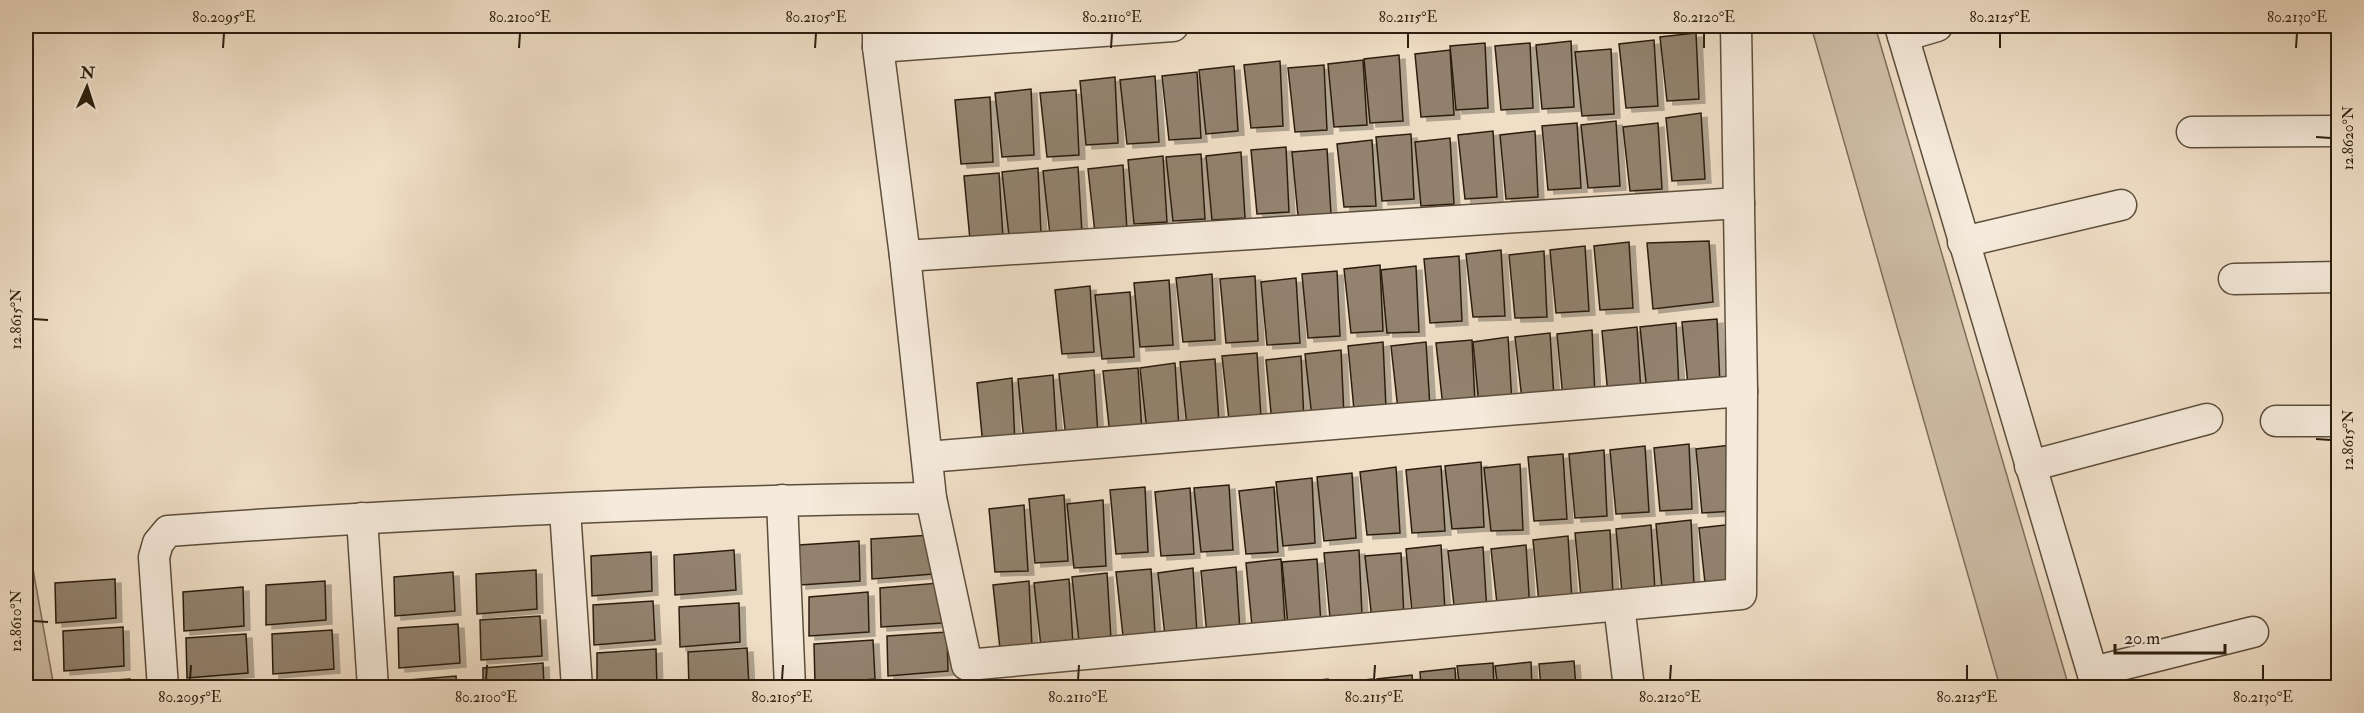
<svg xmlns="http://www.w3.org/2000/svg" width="2364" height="713" font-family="'IM FELL Double Pica',serif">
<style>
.green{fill:#cfbea8;stroke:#7e6e5b;stroke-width:1.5}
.building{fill:#92826e;stroke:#2c1e0e;stroke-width:1.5;filter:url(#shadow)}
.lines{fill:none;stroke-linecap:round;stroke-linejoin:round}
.minor-casing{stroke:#5d4e3c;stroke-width:33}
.minor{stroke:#f5eadb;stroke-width:30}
.ticks{fill:none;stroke:#2c1e0e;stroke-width:2}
.neatline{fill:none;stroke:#2c1e0e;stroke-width:2}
.ticks-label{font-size:15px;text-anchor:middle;fill:#2c1e0e}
</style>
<defs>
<filter id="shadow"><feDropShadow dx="6" dy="4" stdDeviation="0" flood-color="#0004"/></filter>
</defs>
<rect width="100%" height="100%" fill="#f0dfc7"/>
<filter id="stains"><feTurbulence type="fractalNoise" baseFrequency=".00333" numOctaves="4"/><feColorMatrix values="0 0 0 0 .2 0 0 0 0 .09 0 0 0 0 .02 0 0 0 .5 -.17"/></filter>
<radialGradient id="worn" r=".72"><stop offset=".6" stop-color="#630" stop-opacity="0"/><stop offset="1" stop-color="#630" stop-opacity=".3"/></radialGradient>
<!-- green -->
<g class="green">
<polygon points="1811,26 1875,26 2069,687 2000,687"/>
<polygon points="26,530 54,687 26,687"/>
</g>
<!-- building -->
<g class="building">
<polygon points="908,26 941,26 941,28 908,30"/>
<polygon points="1696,33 1699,99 1667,101 1660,37"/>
<polygon points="1654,40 1658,106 1626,108 1619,44"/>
<polygon points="1571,41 1574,107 1542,109 1536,45"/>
<polygon points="1485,43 1488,108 1456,110 1450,46"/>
<polygon points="1530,43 1533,108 1501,110 1495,46"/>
<polygon points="1611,49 1614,114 1582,116 1575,52"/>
<polygon points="1450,50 1454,115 1421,117 1415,54"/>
<polygon points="1399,55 1403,121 1370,123 1364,59"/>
<polygon points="1363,60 1367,125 1334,127 1328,64"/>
<polygon points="1280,61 1283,126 1251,128 1244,65"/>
<polygon points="1324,65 1327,130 1295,132 1288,68"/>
<polygon points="1234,66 1238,131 1206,134 1199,70"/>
<polygon points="1197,72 1201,138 1169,140 1162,76"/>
<polygon points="1155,76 1159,142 1127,144 1120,80"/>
<polygon points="1115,77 1118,143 1086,145 1080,81"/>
<polygon points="1031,89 1034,155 1002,157 995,93"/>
<polygon points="1076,90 1079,155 1047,157 1040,93"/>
<polygon points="990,97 993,162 961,164 955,100"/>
<polygon points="1701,113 1705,179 1672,181 1666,118"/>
<polygon points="1616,121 1620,186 1588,188 1581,125"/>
<polygon points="1577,123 1581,188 1548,190 1542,126"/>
<polygon points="1658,123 1662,189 1630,191 1623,127"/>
<polygon points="1493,131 1497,197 1465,199 1458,135"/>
<polygon points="1535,131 1538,197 1506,199 1500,135"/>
<polygon points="1411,134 1414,199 1382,201 1376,137"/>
<polygon points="1450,138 1454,204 1421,206 1415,142"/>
<polygon points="1372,140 1376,206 1344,207 1337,144"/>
<polygon points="1286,147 1289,212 1257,214 1251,150"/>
<polygon points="1327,149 1331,214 1298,216 1292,152"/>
<polygon points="1241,152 1245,218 1212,220 1206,156"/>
<polygon points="1201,154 1205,219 1173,221 1166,157"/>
<polygon points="1163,156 1167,222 1134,224 1128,160"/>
<polygon points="1123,165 1127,231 1095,233 1088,169"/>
<polygon points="1078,167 1082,233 1050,235 1043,171"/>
<polygon points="1038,168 1041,234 1009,236 1002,172"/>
<polygon points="999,173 1003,238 970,240 964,176"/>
<polygon points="1709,241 1713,302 1653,309 1647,243"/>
<polygon points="1629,242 1633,308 1600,310 1594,246"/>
<polygon points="1585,246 1589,311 1556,313 1550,250"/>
<polygon points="1501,250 1505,316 1473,317 1466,254"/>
<polygon points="1544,251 1547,317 1515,318 1509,255"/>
<polygon points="1459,256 1462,321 1430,323 1424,259"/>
<polygon points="1380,265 1383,331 1351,333 1344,269"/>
<polygon points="1416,266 1419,332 1387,333 1381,270"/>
<polygon points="1337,271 1340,336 1308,338 1302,274"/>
<polygon points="1212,274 1215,340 1183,342 1176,278"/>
<polygon points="1255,276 1258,341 1226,343 1220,279"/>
<polygon points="1296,278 1300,343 1267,345 1261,282"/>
<polygon points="1169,280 1173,345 1140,347 1134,283"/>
<polygon points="1090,286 1094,352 1062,354 1055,290"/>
<polygon points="1130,292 1134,357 1102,359 1095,295"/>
<polygon points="1717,319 1720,384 1688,386 1682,322"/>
<polygon points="1676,323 1679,389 1647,391 1640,327"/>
<polygon points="1637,327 1641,393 1608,395 1602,331"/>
<polygon points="1592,330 1595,396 1563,398 1557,334"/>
<polygon points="1550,333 1554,398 1522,400 1515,337"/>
<polygon points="1508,337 1512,403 1479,405 1473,342"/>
<polygon points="1472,340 1475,405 1443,407 1436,343"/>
<polygon points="1383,342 1386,408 1354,410 1348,346"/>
<polygon points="1426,342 1430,408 1398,410 1391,346"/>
<polygon points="1341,350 1344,416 1312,418 1305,354"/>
<polygon points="1257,353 1261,418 1229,420 1222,356"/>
<polygon points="1301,356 1304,421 1272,423 1266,360"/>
<polygon points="1215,359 1219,424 1187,426 1180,362"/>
<polygon points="1175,363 1179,429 1147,431 1140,368"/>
<polygon points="1138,368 1142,433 1110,435 1103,371"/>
<polygon points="1094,370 1098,436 1066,438 1059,374"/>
<polygon points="1053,375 1057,441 1024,442 1018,379"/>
<polygon points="1012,378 1015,444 983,446 977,383"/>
<polygon points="1689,444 1692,509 1660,511 1654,448"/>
<polygon points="1731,445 1734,511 1702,513 1696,449"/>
<polygon points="1645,446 1649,512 1616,514 1610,450"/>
<polygon points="1604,450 1607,516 1575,518 1569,454"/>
<polygon points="1563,454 1567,519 1534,521 1528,457"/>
<polygon points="1481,462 1484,527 1452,529 1445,466"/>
<polygon points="1520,464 1523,530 1491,531 1484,468"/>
<polygon points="1441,466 1445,531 1412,533 1406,470"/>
<polygon points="1396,467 1400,533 1367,535 1360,472"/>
<polygon points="1352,473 1356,538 1324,541 1317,477"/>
<polygon points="1312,478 1315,543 1283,546 1276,482"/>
<polygon points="1229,485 1233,550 1201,552 1194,488"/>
<polygon points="1145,487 1148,552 1116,554 1110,490"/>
<polygon points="1274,487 1278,552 1246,554 1239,491"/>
<polygon points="1190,488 1194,554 1161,556 1155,492"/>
<polygon points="1064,495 1068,561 1035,563 1029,499"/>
<polygon points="1103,500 1106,566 1074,568 1067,504"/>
<polygon points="1024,505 1028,571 995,572 989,509"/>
<polygon points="1691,520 1694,586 1662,588 1656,524"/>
<polygon points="1734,524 1738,590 1706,592 1699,528"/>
<polygon points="1651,525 1655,591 1622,593 1616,529"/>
<polygon points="1610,530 1613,595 1581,597 1575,533"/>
<polygon points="931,535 933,574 872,579 871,539"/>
<polygon points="1568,536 1572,601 1539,603 1533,540"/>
<polygon points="859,541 860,581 800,585 799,545"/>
<polygon points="1441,545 1445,611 1412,612 1406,549"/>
<polygon points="1526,545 1530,611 1498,613 1491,549"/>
<polygon points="1483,547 1487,613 1455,615 1448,551"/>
<polygon points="734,550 736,590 675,595 674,555"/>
<polygon points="1359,550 1362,615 1330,618 1324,553"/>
<polygon points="651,552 652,591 592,596 591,556"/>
<polygon points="1401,553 1404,618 1372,620 1365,556"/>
<polygon points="1281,559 1285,624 1252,626 1246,563"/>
<polygon points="1317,559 1321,625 1288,626 1282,562"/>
<polygon points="1236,567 1240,632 1207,635 1201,571"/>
<polygon points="1193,568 1197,634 1165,636 1158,573"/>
<polygon points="1151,569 1155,634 1123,636 1116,572"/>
<polygon points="536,570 537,609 477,614 476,574"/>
<polygon points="453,572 455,611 395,616 394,577"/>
<polygon points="1107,573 1111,639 1079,641 1072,577"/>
<polygon points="115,579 116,618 56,623 55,583"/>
<polygon points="1069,579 1073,645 1041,647 1034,583"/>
<polygon points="325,581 326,620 266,625 266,585"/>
<polygon points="1029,581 1032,647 1000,649 993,585"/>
<polygon points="939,583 942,623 881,627 880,588"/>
<polygon points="243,587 244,626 184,631 183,592"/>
<polygon points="868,592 869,632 809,636 809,597"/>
<polygon points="653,601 655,640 594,645 593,605"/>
<polygon points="739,603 740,642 680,647 679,607"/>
<polygon points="540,616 542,656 481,660 480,620"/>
<polygon points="458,624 460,663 399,668 398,628"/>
<polygon points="123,627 124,666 64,671 63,631"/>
<polygon points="332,630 334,669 273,674 272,634"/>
<polygon points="947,632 948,671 888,676 887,636"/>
<polygon points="246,634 248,673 187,678 186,638"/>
<polygon points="873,640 875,679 815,684 814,644"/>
<polygon points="747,648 749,687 689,688 688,652"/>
<polygon points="656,649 657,688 597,688 597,653"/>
<polygon points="1574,661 1576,688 1541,688 1539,664"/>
<polygon points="1531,662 1532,688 1498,688 1495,666"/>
<polygon points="543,663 544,688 483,688 483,668"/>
<polygon points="1493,663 1494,688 1460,688 1457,666"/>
<polygon points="1455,668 1456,688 1421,688 1420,672"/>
<polygon points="1412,675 1413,688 1378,688 1377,679"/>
<polygon points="456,676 457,688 397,688 397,681"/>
<polygon points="130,679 130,688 70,688 70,683"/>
<polygon points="1328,679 1329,688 1294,688 1293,683"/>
<polygon points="1372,679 1373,688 1337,688 1336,683"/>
<polygon points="336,680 336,688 276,688 276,684"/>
<polygon points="249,681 249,688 189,688 189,685"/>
</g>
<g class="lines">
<defs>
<g id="minor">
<polyline points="878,26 878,47 905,256 931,498 967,665 1741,594 1742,391 1736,26"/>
<polyline points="1900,26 2097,688"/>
<polyline points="1903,36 1937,26"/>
<polyline points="878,47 1173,26"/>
<polyline points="2192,132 2338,131"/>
<polyline points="1963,242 2121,205"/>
<polyline points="905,256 1739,203"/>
<polyline points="2234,279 2338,277"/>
<polyline points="2276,421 2338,421"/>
<polyline points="927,457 1742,391"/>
<polyline points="2030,466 2207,419"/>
<polyline points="782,500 790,688"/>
<polyline points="565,510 577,688"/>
<polyline points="362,518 373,688"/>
<polyline points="1619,605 1629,688"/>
<polyline points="2093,672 2253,632"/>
<path d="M163 688 154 557 158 543 168 531C422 513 677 501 931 498"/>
</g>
</defs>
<!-- minor casing -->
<use href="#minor" class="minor-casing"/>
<!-- minor -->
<use href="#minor" class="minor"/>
</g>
<!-- ticks -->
<path class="ticks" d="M223 48 224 33M519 48 520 33M815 48 816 33M1111 48 1112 33M1408 48V33M1704 48V33M2000 48V33M2296 48 2297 33M2316 137 2331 138M33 319 48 320M2316 439 2331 440M33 621 48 622M190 680 191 665M486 680 487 665M782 680 783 665M1078 680 1079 665M1374 680 1375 665M1670 680 1671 665M1967 680V665M2263 680V665"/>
<!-- margin -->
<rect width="2364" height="713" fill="none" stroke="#f0dfc7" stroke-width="66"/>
<!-- north arrow -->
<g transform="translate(87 87) rotate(3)" stroke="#f5eadb" stroke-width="4.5" paint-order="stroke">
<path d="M0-4.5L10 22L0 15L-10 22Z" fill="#2c1e0e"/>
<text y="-9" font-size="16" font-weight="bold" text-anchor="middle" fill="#2c1e0e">N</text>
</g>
<!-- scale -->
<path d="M2115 644v9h110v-9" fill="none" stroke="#2c1e0e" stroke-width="3"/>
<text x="2124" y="644" font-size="18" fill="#2c1e0e" stroke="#f5eadb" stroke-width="4.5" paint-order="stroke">20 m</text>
<rect x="33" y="33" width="2298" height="647" class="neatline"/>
<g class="ticks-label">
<text x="224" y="22">80.2095°E</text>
<text x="520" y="22">80.2100°E</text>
<text x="816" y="22">80.2105°E</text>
<text x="1112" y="22">80.2110°E</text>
<text x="1408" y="22">80.2115°E</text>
<text x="1704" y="22">80.2120°E</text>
<text x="2000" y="22">80.2125°E</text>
<text x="2297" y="22">80.2130°E</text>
<text transform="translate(2348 138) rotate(-90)" y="5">12.8620°N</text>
<text transform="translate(16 319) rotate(-90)" y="5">12.8615°N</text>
<text transform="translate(2348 440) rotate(-90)" y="5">12.8615°N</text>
<text transform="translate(16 621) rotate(-90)" y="5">12.8610°N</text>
<text x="190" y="702">80.2095°E</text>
<text x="486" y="702">80.2100°E</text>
<text x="782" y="702">80.2105°E</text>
<text x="1078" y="702">80.2110°E</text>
<text x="1374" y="702">80.2115°E</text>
<text x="1670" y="702">80.2120°E</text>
<text x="1967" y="702">80.2125°E</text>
<text x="2263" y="702">80.2130°E</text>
</g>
<rect width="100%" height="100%" filter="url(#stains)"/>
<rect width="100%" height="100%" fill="url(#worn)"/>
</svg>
